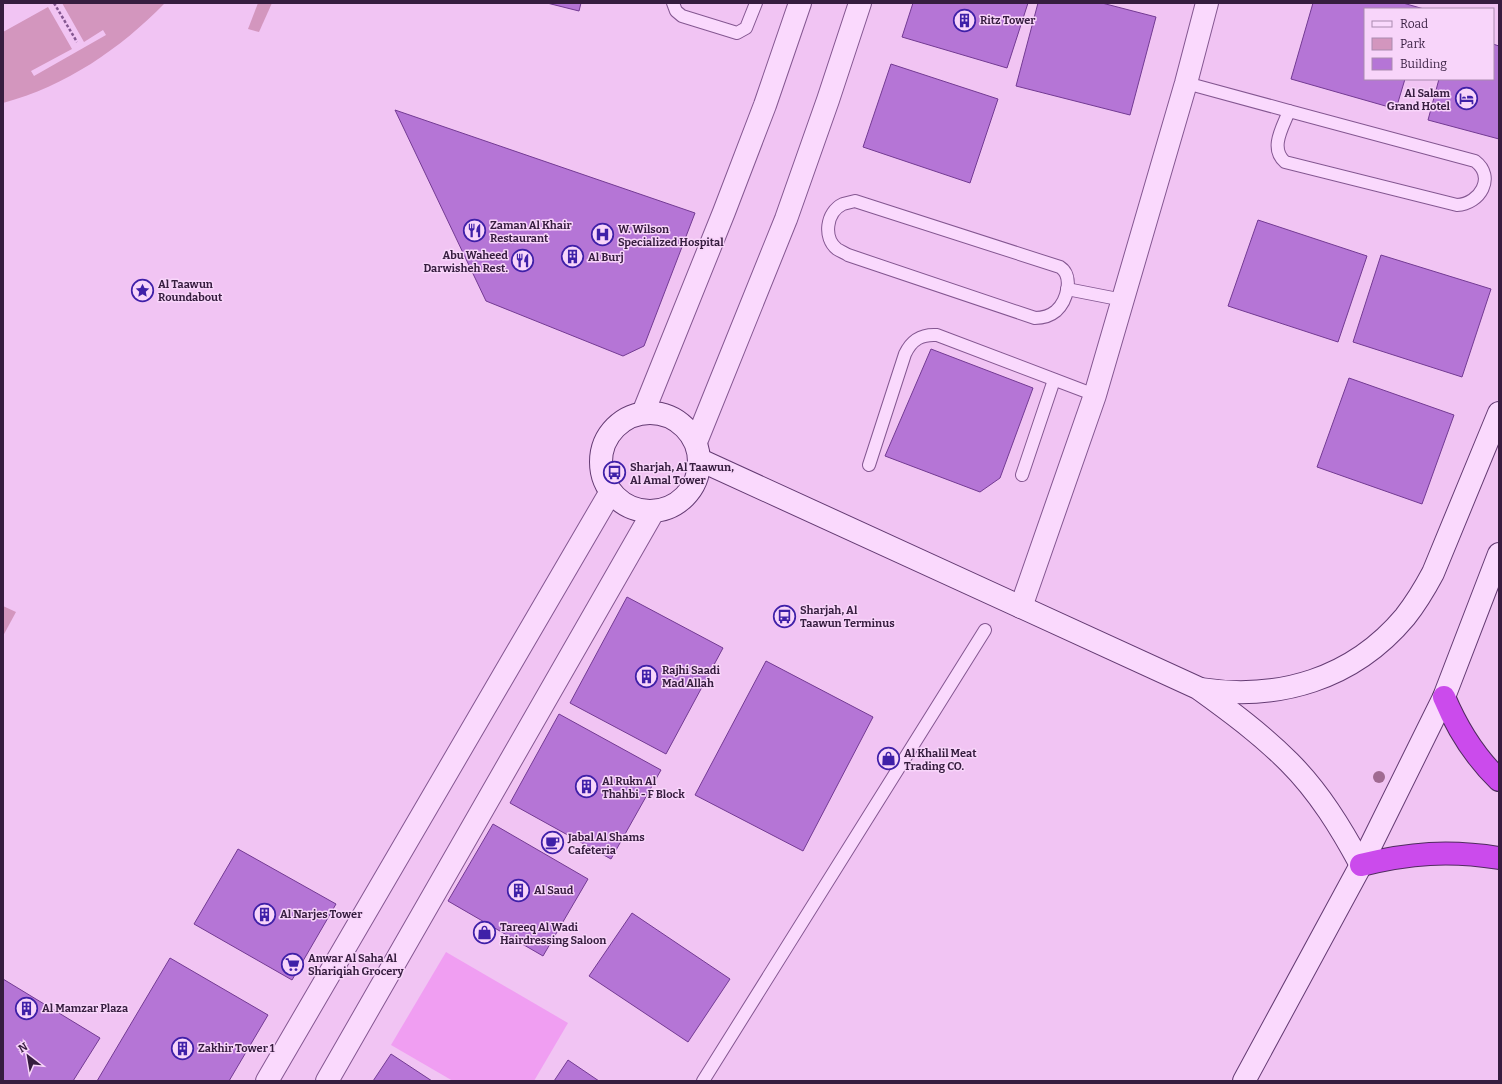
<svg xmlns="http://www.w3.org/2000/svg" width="1502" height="1084" font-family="Bitter,serif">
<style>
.green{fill:#d396be}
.sand{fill:#f09ef2}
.building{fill:#b575d6;stroke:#733a93}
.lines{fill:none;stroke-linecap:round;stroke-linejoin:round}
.service-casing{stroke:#845791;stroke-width:14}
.minor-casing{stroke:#845791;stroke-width:24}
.tertiary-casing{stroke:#845791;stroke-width:24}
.secondary-casing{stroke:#643b73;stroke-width:24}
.motorway-casing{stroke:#4f2c5e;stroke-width:24}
.path{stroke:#845791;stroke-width:2.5;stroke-dasharray:3 2;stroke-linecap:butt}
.service{stroke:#fad9fd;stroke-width:12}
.minor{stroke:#fad9fd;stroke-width:22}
.tertiary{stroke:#fad9fd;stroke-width:22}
.secondary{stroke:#fad9fd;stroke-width:22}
.motorway{stroke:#cb4bec;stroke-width:22}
.tree{fill:#a06a91}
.labels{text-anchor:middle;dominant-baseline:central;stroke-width:3;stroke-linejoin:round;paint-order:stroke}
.poi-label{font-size:11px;font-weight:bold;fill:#361d3f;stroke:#f8d5fa;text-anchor:start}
</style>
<rect width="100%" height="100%" fill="#f1c4f3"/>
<!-- green -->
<g class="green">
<path d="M62 3H165C120 49 66 86 3 103V32L48 7 72 49 31 71 34 76 106 35 103 30 84 42Z"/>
<polygon points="258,3 272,3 259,32 248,29"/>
<polygon points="3,606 16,612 3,636"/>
</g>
<!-- sand -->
<polygon class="sand" points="446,952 568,1023 534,1081 453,1081 391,1045"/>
<!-- building -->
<g class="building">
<polygon points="547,3 581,3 579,11"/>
<polygon points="913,3 1028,3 1007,68 902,37"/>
<polygon points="1038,3 1102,3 1156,17 1130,115 1016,86"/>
<polygon points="1313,3 1403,3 1424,9 1365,9 1365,79 1405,79 1396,109 1291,79"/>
<polygon points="1493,44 1499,46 1499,139 1428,120 1439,79 1493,79"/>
<polygon points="891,64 998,99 970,183 863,147"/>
<polygon points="395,110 695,213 644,346 623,356 486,301"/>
<polygon points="1258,220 1367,256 1338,342 1228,306"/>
<polygon points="1381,255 1491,289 1462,377 1353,342"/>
<polygon points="931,349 1033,388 1000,478 980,492 885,456"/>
<polygon points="1349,378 1454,415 1422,504 1317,467"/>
<polygon points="627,597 723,648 666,754 570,703"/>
<polygon points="766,661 873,717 803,851 695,795"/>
<polygon points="559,714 661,770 611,859 510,803"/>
<polygon points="493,824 588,879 543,956 448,901"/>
<polygon points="238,849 336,904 292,980 194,924"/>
<polygon points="632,913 730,979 688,1042 589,976"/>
<polygon points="170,958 268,1015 229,1081 97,1081"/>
<polygon points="3,979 100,1038 73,1081 3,1081"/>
<polygon points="391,1054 432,1081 373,1081"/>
<polygon points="568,1060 599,1081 554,1081"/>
</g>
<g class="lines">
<defs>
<g id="service">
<polyline points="673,3 676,11 682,16 737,33 746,28 756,3"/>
<polyline points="1186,83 1289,111"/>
<path d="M1289 111 1475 161C1496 177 1480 204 1457 205L1285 162C1269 148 1283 127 1289 111Z"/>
<path d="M855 201 1060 267C1074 276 1067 301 1056 311 1050 316 1043 318 1035 318L848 255C845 253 840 251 837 249 823 238 826 212 843 204 847 203 851 202 855 201Z"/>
<polyline points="1067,289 1123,300"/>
<path d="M869 465 905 354C912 339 922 334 937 335L1095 395"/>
<polyline points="1022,475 1054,380"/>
<polyline points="703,1081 985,630"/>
</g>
<polyline id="minor" points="1021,607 1095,395 1186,83 1207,3"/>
<g id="tertiary">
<polyline points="643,413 724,212 765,105 800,3"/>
<polyline points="696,442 786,219 828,100 860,3"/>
<polyline points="267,1081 610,493"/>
<polyline points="327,1081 653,512"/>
</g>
<g id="secondary">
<circle cx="650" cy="462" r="49"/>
<path d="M700 460 1198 688C1230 711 1261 734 1289 762 1319 792 1341 828 1361 865"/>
<path d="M1200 689C1279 701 1353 679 1405 617 1416 603 1425 588 1433 573L1499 413"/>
<polyline points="1244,1081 1361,865 1444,697 1499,554"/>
</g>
<g id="motorway">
<path d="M1444 697C1457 728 1474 756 1499 780"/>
<path d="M1361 865C1410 853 1449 850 1499 858"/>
</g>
</defs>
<!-- service casing -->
<use href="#service" class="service-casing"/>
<!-- minor casing -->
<use href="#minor" class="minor-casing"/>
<!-- tertiary casing -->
<use href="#tertiary" class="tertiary-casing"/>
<!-- secondary casing -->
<use href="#secondary" class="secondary-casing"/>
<!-- motorway casing -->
<use href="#motorway" class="motorway-casing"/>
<!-- path -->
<polyline class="path" points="54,3 77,42"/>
<!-- service -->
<use href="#service" class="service"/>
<!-- minor -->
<use href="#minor" class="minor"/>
<!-- tertiary -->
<use href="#tertiary" class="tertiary"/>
<!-- secondary -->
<use href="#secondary" class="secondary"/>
<!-- motorway -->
<use href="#motorway" class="motorway"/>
</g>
<!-- trees -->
<circle class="tree" cx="1379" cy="777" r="6"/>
<!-- icons -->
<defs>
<symbol id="building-ring" viewBox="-11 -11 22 22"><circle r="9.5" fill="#f8d5fa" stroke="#3f20a8" stroke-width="1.5"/><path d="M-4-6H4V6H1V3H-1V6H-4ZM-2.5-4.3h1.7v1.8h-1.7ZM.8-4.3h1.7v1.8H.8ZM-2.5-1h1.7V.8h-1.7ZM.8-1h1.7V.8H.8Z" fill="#3f20a8"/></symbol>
<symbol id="hotel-ring" viewBox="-11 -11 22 22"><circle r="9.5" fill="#f8d5fa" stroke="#3f20a8" stroke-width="1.5"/><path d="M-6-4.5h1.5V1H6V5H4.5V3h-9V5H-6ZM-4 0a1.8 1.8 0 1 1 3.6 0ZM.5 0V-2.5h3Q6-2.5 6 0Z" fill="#3f20a8"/></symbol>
<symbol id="restaurant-ring" viewBox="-11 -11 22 22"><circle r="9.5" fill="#f8d5fa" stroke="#3f20a8" stroke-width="1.5"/><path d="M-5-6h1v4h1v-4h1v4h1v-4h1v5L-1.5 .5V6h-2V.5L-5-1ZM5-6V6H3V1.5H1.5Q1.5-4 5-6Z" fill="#3f20a8"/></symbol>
<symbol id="hospital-ring" viewBox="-11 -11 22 22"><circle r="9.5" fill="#f8d5fa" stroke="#3f20a8" stroke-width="1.5"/><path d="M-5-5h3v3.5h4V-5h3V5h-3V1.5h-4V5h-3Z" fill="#3f20a8"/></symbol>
<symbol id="sight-ring" viewBox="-11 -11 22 22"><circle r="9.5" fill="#f8d5fa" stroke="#3f20a8" stroke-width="1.5"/><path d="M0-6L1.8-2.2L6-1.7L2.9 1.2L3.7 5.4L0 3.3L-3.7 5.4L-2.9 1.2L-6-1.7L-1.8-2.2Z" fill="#3f20a8"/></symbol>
<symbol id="bus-ring" viewBox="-11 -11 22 22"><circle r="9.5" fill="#f8d5fa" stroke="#3f20a8" stroke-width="1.5"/><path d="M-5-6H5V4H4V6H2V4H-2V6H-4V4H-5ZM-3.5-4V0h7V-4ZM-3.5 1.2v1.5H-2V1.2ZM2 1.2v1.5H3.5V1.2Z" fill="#3f20a8"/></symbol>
<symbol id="shop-ring" viewBox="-11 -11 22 22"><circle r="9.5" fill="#f8d5fa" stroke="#3f20a8" stroke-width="1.5"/><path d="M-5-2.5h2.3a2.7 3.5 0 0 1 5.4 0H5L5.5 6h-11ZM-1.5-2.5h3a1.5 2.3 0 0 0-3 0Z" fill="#3f20a8"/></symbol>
<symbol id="cafe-ring" viewBox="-11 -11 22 22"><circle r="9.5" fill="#f8d5fa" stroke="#3f20a8" stroke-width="1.5"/><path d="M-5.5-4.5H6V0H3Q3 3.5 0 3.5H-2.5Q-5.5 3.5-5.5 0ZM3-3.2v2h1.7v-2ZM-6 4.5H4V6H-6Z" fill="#3f20a8"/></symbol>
<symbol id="supermarket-ring" viewBox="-11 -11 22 22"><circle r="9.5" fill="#f8d5fa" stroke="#3f20a8" stroke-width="1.5"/><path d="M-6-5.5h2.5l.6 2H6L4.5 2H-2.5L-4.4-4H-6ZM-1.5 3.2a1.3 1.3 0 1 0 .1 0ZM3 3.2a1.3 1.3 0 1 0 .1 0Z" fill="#3f20a8"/></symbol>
</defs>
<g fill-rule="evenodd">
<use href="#building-ring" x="952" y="8" width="25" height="25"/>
<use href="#hotel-ring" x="1454" y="86" width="25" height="25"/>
<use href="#restaurant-ring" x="462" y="218" width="25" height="25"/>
<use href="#hospital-ring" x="590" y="222" width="25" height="25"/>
<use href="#building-ring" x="560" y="244" width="25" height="25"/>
<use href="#restaurant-ring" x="510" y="248" width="25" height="25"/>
<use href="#sight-ring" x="130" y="278" width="25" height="25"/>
<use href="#bus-ring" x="602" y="460" width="25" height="25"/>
<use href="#bus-ring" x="772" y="604" width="25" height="25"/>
<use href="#building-ring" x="634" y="664" width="25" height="25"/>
<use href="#shop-ring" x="876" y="746" width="25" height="25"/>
<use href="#building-ring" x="574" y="774" width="25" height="25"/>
<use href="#cafe-ring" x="540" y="830" width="25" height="25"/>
<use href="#building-ring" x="506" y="878" width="25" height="25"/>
<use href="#building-ring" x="252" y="902" width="25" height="25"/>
<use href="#shop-ring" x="472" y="920" width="25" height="25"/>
<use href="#supermarket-ring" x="280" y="952" width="25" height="25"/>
<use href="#building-ring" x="14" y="996" width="25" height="25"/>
<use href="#building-ring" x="170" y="1036" width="25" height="25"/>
</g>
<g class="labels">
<!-- poi labels -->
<g class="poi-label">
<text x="980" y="20">Ritz Tower</text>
<text x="1450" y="93" text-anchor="end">Al Salam<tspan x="1450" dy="13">Grand Hotel</tspan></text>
<text x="490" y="225">Zaman Al Khair<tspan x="490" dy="13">Restaurant</tspan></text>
<text x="618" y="229">W. Wilson<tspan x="618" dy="13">Specialized Hospital</tspan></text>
<text x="508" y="255" text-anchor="end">Abu Waheed<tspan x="508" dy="13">Darwisheh Rest.</tspan></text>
<text x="588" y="257">Al Burj</text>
<text x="158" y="284">Al Taawun<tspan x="158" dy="13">Roundabout</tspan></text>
<text x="630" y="467">Sharjah, Al Taawun,<tspan x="630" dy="13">Al Amal Tower</tspan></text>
<text x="800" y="610">Sharjah, Al<tspan x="800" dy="13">Taawun Terminus</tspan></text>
<text x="662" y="670">Rajhi Saadi<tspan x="662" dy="13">Mad Allah</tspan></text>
<text x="904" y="753">Al Khalil Meat<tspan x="904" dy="13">Trading CO.</tspan></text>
<text x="602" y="781">Al Rukn Al<tspan x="602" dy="13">Thahbi - F Block</tspan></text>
<text x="568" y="837">Jabal Al Shams<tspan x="568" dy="13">Cafeteria</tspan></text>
<text x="534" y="890">Al Saud</text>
<text x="280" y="914">Al Narjes Tower</text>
<text x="500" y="927">Tareeq Al Wadi<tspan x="500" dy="13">Hairdressing Saloon</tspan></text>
<text x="308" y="958">Anwar Al Saha Al<tspan x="308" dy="13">Shariqiah Grocery</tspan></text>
<text x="42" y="1008">Al Mamzar Plaza</text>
<text x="198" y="1048">Zakhir Tower 1</text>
</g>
</g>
<!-- border -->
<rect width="1502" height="1084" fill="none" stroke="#361d3f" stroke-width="8"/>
<!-- legend -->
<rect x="1364" y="8" width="130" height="72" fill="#f8d5fa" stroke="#aa8baf"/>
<rect x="1372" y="21" width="20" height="6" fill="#fad9fd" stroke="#aa8baf"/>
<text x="1400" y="28" font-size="12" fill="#361d3f">Road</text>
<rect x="1372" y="38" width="20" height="12" fill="#d396be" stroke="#aa8baf"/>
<text x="1400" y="48" font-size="12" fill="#361d3f">Park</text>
<rect x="1372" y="58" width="20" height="12" fill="#b575d6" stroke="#aa8baf"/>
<text x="1400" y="68" font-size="12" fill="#361d3f">Building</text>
<!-- north arrow -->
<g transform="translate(28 1056) rotate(329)" stroke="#f8d5fa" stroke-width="3" paint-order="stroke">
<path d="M0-3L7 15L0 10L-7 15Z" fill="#361d3f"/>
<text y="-6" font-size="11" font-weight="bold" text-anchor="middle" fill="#361d3f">N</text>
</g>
</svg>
